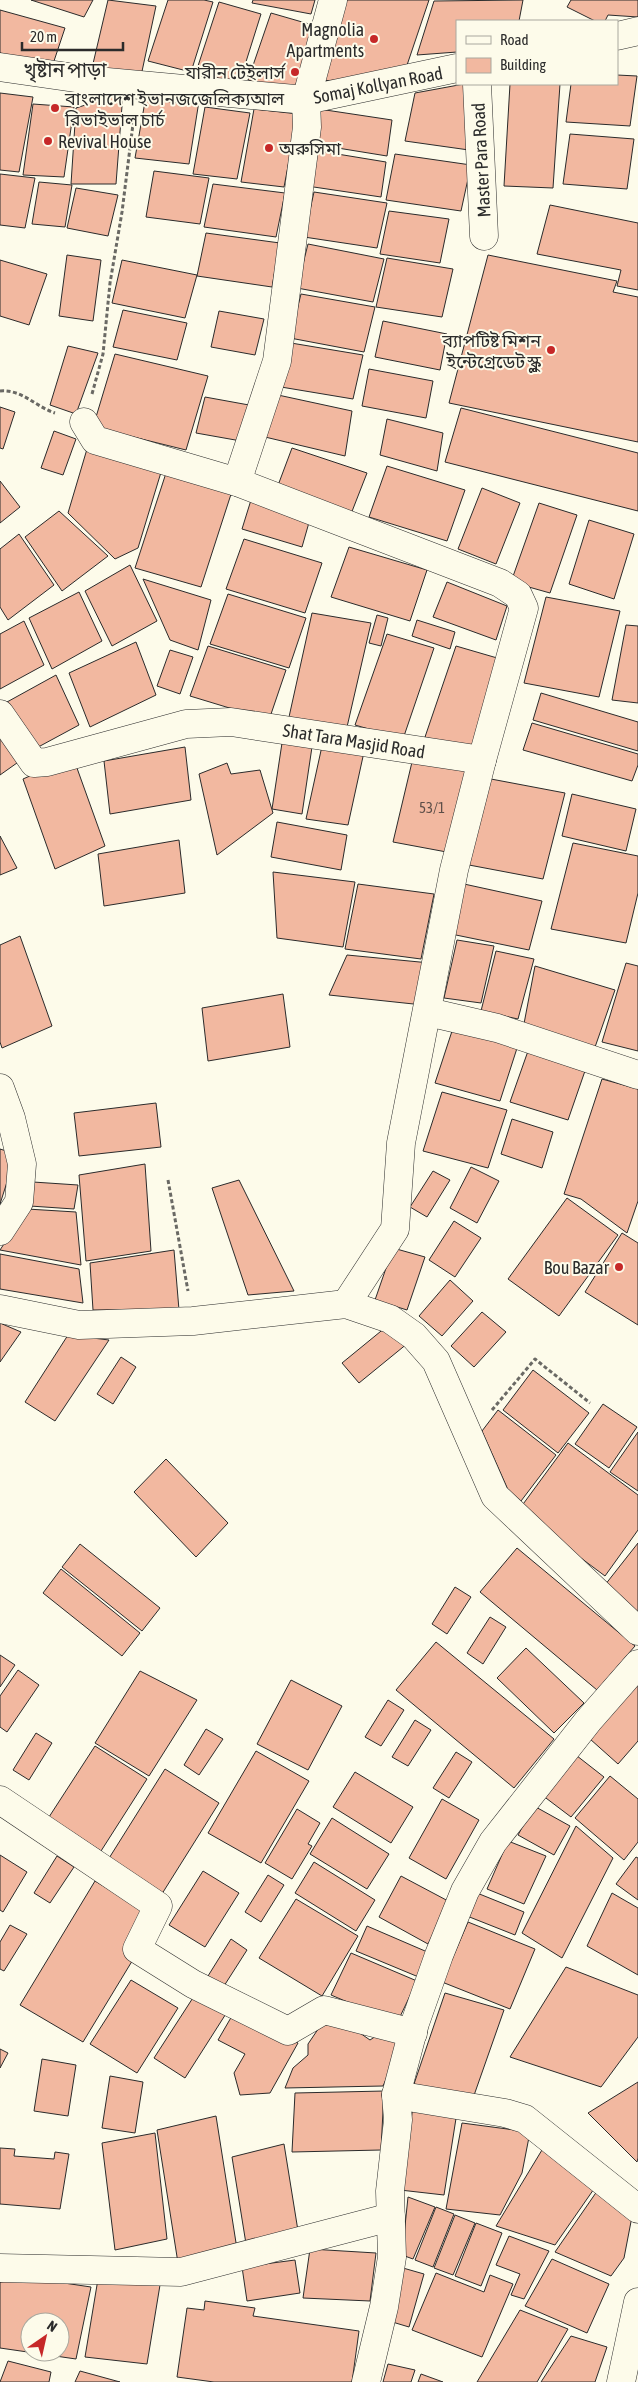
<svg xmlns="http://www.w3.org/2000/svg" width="638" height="2382" font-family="'Asap Condensed','Noto Sans Bengali',sans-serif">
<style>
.building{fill:#f2b8a0;stroke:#2b2b2b;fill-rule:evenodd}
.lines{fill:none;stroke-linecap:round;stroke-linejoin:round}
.minor-casing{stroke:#2b2b2b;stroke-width:29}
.primary-casing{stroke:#2b2b2b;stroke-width:29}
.path{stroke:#6a6964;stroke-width:3;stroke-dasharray:4 2.5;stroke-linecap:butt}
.minor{stroke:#fdfbea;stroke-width:28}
.primary{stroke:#fdfbea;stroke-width:28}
.poi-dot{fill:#c62828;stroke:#fdfbea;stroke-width:2}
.labels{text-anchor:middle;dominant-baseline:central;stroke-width:4;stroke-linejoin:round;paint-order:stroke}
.number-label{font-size:15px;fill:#5d4e48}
.poi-label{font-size:18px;fill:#2b2b2b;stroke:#fdfbea;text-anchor:end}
.street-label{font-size:18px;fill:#2b2b2b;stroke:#fdfbea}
.quarter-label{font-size:20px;fill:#2b2b2b;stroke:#fdfbea}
</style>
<rect width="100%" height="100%" fill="#fdfbea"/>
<!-- building -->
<g class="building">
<polygon points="31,0 93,0 84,17"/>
<polygon points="108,0 156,6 141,76 92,68"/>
<polygon points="168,0 204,0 213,2 191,72 148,61"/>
<polygon points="253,0 315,0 311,14 252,3"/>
<polygon points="343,0 429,0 403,77 318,81"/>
<polygon points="523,0 519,21 457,21 457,52 417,55 434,1"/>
<polygon points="571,0 638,0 638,17 608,15 605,21 595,21 567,7"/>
<polygon points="219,2 261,14 239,84 196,72"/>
<polygon points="0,10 65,28 52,67 0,53"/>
<polygon points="271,13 316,26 293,93 248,80"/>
<polygon points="617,75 637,76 630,126 566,122 571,84 617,84"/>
<polygon points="464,84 469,150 405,141 415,93"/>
<polygon points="510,84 560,84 553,188 504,186"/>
<polygon points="0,93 33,97 19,172 0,170"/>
<polygon points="123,93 116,184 71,184 76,108"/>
<polygon points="146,96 199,101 189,164 135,158"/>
<polygon points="33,104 74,107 64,177 23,175"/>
<polygon points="205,107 250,113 237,179 193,174"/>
<polygon points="254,109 298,114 284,187 241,182"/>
<polygon points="319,109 392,120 387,156 313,144"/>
<polygon points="570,134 634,139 627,189 563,184"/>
<polygon points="313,150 386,162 381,197 307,186"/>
<polygon points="395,154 471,165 461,211 386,200"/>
<polygon points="154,171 209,178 200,224 146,217"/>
<polygon points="0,174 35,178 25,228 0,225"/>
<polygon points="39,182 72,185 65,227 32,224"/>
<polygon points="213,184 285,193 276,237 204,227"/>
<polygon points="76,188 118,195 108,236 67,228"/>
<polygon points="314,192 387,203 377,248 304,237"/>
<polygon points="550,205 638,223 638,290 617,286 621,270 537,254"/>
<polygon points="389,211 449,219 440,263 380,254"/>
<polygon points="206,233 280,243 272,287 197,276"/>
<polygon points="308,244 384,259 373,302 297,288"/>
<polygon points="67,255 101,260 93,321 59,316"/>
<polygon points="488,255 617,281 613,292 638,297 638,442 449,403"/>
<polygon points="387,258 453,269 442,317 376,307"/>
<polygon points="0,260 47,274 29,325 0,316"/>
<polygon points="122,260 197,275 185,318 112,303"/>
<polygon points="301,294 375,307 364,352 290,338"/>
<polygon points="123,310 187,323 177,360 113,347"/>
<polygon points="219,311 264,319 255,355 211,347"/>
<polygon points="383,321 447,334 440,370 375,357"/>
<polygon points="291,343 363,355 353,399 281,387"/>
<polygon points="68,346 98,353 76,414 50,405"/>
<polygon points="115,354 208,376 186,450 93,427"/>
<polygon points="369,369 433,381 426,418 362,406"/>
<polygon points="278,395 352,411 345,456 265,437"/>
<polygon points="205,397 249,405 241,441 196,433"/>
<polygon points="0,407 15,412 3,449 0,448"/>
<polygon points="461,408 638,453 638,511 445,462"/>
<polygon points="387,419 443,433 437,471 380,455"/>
<polygon points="54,431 76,439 63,475 41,468"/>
<polygon points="292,448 367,473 351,514 277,488"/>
<polygon points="87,449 162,469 138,548 115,559 68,513"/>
<polygon points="387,466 465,490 447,541 369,517"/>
<polygon points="167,470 233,488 201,587 135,568"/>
<polygon points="0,481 20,507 0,523"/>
<polygon points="482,488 520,503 496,564 458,549"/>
<polygon points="251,500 310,519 302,547 242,529"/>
<polygon points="539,503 577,515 550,593 511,582"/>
<polygon points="59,511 108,556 62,591 25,537"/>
<polygon points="589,520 634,534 614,599 569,584"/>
<polygon points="19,534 54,585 8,620 0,607 0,549"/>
<polygon points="244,539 322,563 305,613 226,589"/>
<polygon points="349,547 427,570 410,621 331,597"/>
<polygon points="130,565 157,621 112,646 85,591"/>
<polygon points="143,579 211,600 198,650 170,640"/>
<polygon points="447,582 507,606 496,640 433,617"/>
<polygon points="79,592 102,641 52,669 29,618"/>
<polygon points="228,594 306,618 289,668 210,644"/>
<polygon points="546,597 620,611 599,697 524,683"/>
<polygon points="312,613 371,623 347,727 289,717"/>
<polygon points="377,615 388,618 381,646 369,643"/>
<polygon points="417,620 455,632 450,649 412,636"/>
<polygon points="24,621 44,665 0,689 0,634"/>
<polygon points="626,625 638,626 638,703 612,700"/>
<polygon points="387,634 434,648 403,739 355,725"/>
<polygon points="136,642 156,695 90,727 69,673"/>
<polygon points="208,646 286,670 269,720 190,696"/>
<polygon points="456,646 504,660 472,752 425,737"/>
<polygon points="170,650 193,657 180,694 157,686"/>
<polygon points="56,675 79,725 29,752 7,702"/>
<polygon points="541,693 638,722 638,751 533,720"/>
<polygon points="0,722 24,758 0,775"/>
<polygon points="532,723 638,754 638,765 632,781 523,750"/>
<polygon points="282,743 312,747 302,814 272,809"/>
<polygon points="322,746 364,752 348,825 306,819"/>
<polygon points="185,747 191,800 110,814 104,761"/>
<polygon points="73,757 105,846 55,869 23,779"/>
<polygon points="412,762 471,772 452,853 393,842"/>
<polygon points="227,763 231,774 260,770 273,813 217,855 199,774"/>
<polygon points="491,779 565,793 543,879 469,865"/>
<polygon points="572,794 636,809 626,851 562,836"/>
<polygon points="277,822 347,835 341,870 271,857"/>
<polygon points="0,836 17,868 0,875"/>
<polygon points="179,840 185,893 104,906 98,854"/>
<polygon points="573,843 638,856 638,893 626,943 551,929"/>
<polygon points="273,872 355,882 343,947 277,938"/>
<polygon points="358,884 434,894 421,959 345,949"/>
<polygon points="464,884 542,901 529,950 451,934"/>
<polygon points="20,936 52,1026 2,1048 0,1042 0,945"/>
<polygon points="457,940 494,946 481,1003 444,998"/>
<polygon points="496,951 534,959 518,1019 481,1011"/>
<polygon points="347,955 430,963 423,1005 329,995"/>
<polygon points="626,963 638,966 638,1051 602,1042"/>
<polygon points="535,966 615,990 594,1050 523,1029"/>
<polygon points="283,994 290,1047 208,1061 202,1008"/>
<polygon points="454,1025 519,1042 500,1101 435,1083"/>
<polygon points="528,1051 586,1068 568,1120 510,1102"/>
<polygon points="602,1079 638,1089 638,1201 627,1233 581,1199 564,1194"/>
<polygon points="442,1092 507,1110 488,1168 423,1151"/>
<polygon points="156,1103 161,1147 79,1156 74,1113"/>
<polygon points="512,1119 553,1132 542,1168 501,1154"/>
<polygon points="0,1149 16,1154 0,1204"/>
<polygon points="145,1164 151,1251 86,1261 79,1175"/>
<polygon points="471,1167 499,1181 477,1223 450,1208"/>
<polygon points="433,1171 450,1180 427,1217 410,1207"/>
<polygon points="239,1180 294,1291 248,1295 212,1188"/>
<polygon points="33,1182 78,1185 74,1209 30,1206"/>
<polygon points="567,1198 618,1235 559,1316 508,1279"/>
<polygon points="27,1209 76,1212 81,1265 0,1250"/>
<polygon points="454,1221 481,1238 455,1277 429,1260"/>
<polygon points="622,1233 638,1243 638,1325 585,1292"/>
<polygon points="393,1248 425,1257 407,1310 375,1300"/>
<polygon points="174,1250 179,1310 93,1310 90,1263"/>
<polygon points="0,1254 79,1269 83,1303 0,1289"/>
<polygon points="450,1280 473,1301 442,1336 419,1316"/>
<polygon points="482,1312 506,1332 474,1367 451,1346"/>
<polygon points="0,1323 21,1332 0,1362"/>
<polygon points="386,1327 408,1343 359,1383 342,1363"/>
<polygon points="68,1335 109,1340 55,1421 25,1402"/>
<polygon points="121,1357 136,1367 113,1404 97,1394"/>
<polygon points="533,1370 589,1413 558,1453 503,1410"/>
<polygon points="603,1404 637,1427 609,1468 575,1444"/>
<polygon points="498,1410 556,1455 521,1501 509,1492 482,1431"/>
<polygon points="638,1432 638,1491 610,1472"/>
<polygon points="568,1443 638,1495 638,1530 605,1576 518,1511"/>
<polygon points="166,1459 228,1523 196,1557 134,1492"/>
<polygon points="638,1543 638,1619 601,1590"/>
<polygon points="80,1544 160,1608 142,1631 62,1567"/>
<polygon points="517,1548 635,1646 597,1690 480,1592"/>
<polygon points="61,1569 140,1633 122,1656 43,1593"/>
<polygon points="455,1587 471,1597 447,1634 432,1624"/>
<polygon points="490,1617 506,1627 483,1664 467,1653"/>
<polygon points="436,1642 554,1739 514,1788 396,1690"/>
<polygon points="526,1648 584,1703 554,1733 497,1678"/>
<polygon points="0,1655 15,1665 0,1687"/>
<polygon points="18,1670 39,1685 7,1732 0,1727 0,1696"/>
<polygon points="140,1671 197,1700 149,1776 95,1743"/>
<polygon points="291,1680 342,1706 308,1770 257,1744"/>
<polygon points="638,1684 638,1741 618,1764 590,1739"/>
<polygon points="388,1700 404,1710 381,1746 365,1737"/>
<polygon points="415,1720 431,1730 408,1766 392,1757"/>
<polygon points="206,1729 223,1739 199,1775 184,1765"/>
<polygon points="36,1733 52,1743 29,1780 13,1770"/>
<polygon points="95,1746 147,1779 101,1851 49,1817"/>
<polygon points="256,1751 309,1781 261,1863 208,1833"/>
<polygon points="456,1752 472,1762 449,1798 433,1788"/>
<polygon points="572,1752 604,1777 571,1817 538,1792"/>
<polygon points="165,1769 219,1803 160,1897 106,1863"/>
<polygon points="355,1772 413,1807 391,1843 333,1807"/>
<polygon points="610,1776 638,1799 638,1842 624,1860 575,1818"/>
<polygon points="442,1799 479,1820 446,1879 409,1858"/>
<polygon points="534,1806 570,1826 554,1855 518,1835"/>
<polygon points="297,1809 320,1823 308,1844 312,1846 292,1879 265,1863"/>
<polygon points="332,1818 389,1854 367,1889 310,1854"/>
<polygon points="576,1826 613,1858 562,1958 522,1933"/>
<polygon points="508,1841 546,1856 524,1904 487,1889"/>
<polygon points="0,1855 27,1872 3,1912 0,1910"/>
<polygon points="57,1856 74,1867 50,1903 34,1893"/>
<polygon points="636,1857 638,1858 638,1900 616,1884"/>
<polygon points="314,1862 375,1900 356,1931 295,1893"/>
<polygon points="203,1871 239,1893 205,1947 169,1925"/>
<polygon points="268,1875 284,1885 261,1922 245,1912"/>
<polygon points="401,1876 450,1902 428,1944 379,1917"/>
<polygon points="95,1881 152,1915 137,1953 83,2042 20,2005"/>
<polygon points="477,1893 524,1912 515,1935 467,1916"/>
<polygon points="612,1893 638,1908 638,1975 587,1946"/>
<polygon points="296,1899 358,1936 322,1996 259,1958"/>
<polygon points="468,1922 535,1949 510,2009 442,1982"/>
<polygon points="10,1925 27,1934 4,1971 0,1969 0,1942"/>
<polygon points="367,1926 432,1954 421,1978 356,1951"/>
<polygon points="231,1939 247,1950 224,1986 208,1976"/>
<polygon points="351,1953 417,1981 397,2023 331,1995"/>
<polygon points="566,1967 638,1995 638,2037 601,2087 510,2057"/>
<polygon points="131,1980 178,2008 137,2073 90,2044"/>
<polygon points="198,1990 229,2009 185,2078 154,2058"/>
<polygon points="445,1993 504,2010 472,2101 414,2084"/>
<polygon points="236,2009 298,2043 270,2093 240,2095 234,2073 245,2054 218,2040"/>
<polygon points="327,2016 344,2022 370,2040 382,2032 398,2043 397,2055 383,2086 285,2088 293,2068 308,2055 308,2044"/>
<polygon points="0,2049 8,2053 0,2068"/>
<polygon points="42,2059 76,2065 68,2116 34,2111"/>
<polygon points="110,2076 143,2082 135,2133 102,2128"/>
<polygon points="638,2082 638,2158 637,2162 588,2113"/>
<polygon points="384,2091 381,2150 292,2152 295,2093"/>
<polygon points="413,2107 457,2112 444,2195 400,2190"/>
<polygon points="216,2116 237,2249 178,2263 157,2130"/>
<polygon points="462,2123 530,2132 522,2173 500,2215 446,2209"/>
<polygon points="155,2133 167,2239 115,2250 102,2143"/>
<polygon points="284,2144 299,2237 247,2250 232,2157"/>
<polygon points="545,2145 596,2186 555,2245 496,2226"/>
<polygon points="0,2148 15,2149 14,2156 54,2159 55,2152 69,2154 60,2209 0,2204"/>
<polygon points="602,2184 634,2206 624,2258 611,2276 555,2252"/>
<polygon points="408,2197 435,2207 413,2259 402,2255"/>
<polygon points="436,2207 454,2214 433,2267 415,2260"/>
<polygon points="455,2215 475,2223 453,2275 434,2268"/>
<polygon points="476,2223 502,2233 481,2286 455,2276"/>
<polygon points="509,2236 549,2251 524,2299 511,2295 520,2274 496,2265"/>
<polygon points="310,2249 376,2253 370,2301 303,2298"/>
<polygon points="552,2259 609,2284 587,2333 525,2306"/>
<polygon points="295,2260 300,2293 247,2301 242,2267"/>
<polygon points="403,2268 424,2274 409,2327 389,2321"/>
<polygon points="436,2273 484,2292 490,2275 513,2284 482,2357 412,2330"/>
<path d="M30 2278 91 2287 76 2359 0 2348V2282ZM30 2322H60V2352H30Z"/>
<polygon points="98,2279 160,2285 147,2364 85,2357"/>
<polygon points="205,2301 255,2308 253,2316 359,2331 352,2382 214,2382 177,2377 187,2308 204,2310"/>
<polygon points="520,2310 568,2329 537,2382 477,2382"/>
<polygon points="571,2336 607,2347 595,2382 541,2382"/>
<polygon points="8,2361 51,2372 49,2382 0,2382"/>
<polygon points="388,2364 415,2370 411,2382 383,2382"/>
<polygon points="80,2371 120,2382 75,2382"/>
<polygon points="421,2374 443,2382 418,2382"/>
</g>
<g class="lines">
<defs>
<g id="minor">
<polyline points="617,36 638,31"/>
<polyline points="0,67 96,81 306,100 457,68"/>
<polyline points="477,84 484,236"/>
<polyline points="84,422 95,440 237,482 500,583 518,595 524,608 482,760 454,870 401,1143 395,1229 346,1304"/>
<polyline points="237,482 277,361 307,127 306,100 333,0"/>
<polyline points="0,714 34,763 47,762 186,724 231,722 482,760"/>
<polyline points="428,1012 497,1028 638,1075"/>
<polyline points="0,1088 11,1118 22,1164 19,1202 0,1231"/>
<polyline points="0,1309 79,1325 193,1321 346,1304 390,1319 414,1336 436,1361 495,1496 638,1631"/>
<polyline points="0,1800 158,1906 137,1949 193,1984 288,2031 324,2010 413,2033"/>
<polyline points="396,2095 505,2113 525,2119 638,2209"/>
<polyline points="0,2268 181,2272 391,2217"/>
<polyline points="366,2382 384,2307 392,2257 390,2191 398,2120 396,2095 415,2023 439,1955 465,1891 493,1842 588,1721 638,1664"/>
</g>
<polyline id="primary" points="621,2382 638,2302"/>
</defs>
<!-- minor casing -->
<use href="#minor" class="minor-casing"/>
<!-- primary casing -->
<use href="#primary" class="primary-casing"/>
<!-- path -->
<g class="path">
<path d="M0 391C22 389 36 407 55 413"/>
<polyline points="92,394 103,354 110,283 122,212 134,116"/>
<polyline points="168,1180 188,1291"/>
<polyline points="492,1410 535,1359 590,1403"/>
</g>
<!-- minor -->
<use href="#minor" class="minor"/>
<!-- primary -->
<use href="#primary" class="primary"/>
</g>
<!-- markers -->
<g class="poi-dot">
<circle cx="374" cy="39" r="5"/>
<circle cx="295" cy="72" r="5"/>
<circle cx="55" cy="108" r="5"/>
<circle cx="48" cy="141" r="5"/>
<circle cx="269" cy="148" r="5"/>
<circle cx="551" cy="350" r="5"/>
<circle cx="619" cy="1267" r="5"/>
</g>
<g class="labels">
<!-- number labels -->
<g class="number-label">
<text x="432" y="807">53/1</text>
</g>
<!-- poi labels -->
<g class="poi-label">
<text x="364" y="29">Magnolia<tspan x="364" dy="21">Apartments</tspan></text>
<text x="285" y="72">যারীন টেইলার্স</text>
<text x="65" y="98" text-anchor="start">বাংলাদেশ ইভানজজেলিক্যআল<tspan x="65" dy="21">রিভাইভাল চার্চ</tspan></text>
<text x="58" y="141" text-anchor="start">Revival House</text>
<text x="279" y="148" text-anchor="start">অরুসিমা</text>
<text x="541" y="340">ব্যাপটিষ্ট মিশন<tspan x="541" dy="21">ইন্টেগ্রেডেট স্কুল</tspan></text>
<text x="609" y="1267">Bou Bazar</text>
</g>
<!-- street labels -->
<g class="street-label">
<text transform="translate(378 85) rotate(-11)">Somaj Kollyan Road</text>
<text transform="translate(481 160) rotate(-93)">Master Para Road</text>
<text transform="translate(354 741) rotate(9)">Shat Tara Masjid Road</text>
</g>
<!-- quarter labels -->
<g class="quarter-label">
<text x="65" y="69">খৃষ্টান পাড়া</text>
</g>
</g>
<!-- legend -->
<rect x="456" y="20" width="162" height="65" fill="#fdfbea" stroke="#a9a89e"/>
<rect x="466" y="36" width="25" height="8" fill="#fdfbea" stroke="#a9a89e"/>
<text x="500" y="45" font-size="15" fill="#2b2b2b">Road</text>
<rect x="466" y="58" width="25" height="15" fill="#f2b8a0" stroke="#a9a89e"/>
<text x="500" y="70" font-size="15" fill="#2b2b2b">Building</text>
<!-- north arrow -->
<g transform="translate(45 2337) rotate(34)"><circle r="24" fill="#fdfbea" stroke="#a9a89e"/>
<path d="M0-4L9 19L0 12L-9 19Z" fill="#c62828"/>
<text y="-8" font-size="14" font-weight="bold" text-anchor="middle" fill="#2b2b2b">N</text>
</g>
<!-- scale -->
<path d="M22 42v8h101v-8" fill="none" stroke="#2b2b2b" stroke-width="2.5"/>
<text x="30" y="42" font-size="15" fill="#2b2b2b" stroke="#fdfbea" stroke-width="4" paint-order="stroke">20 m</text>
</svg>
